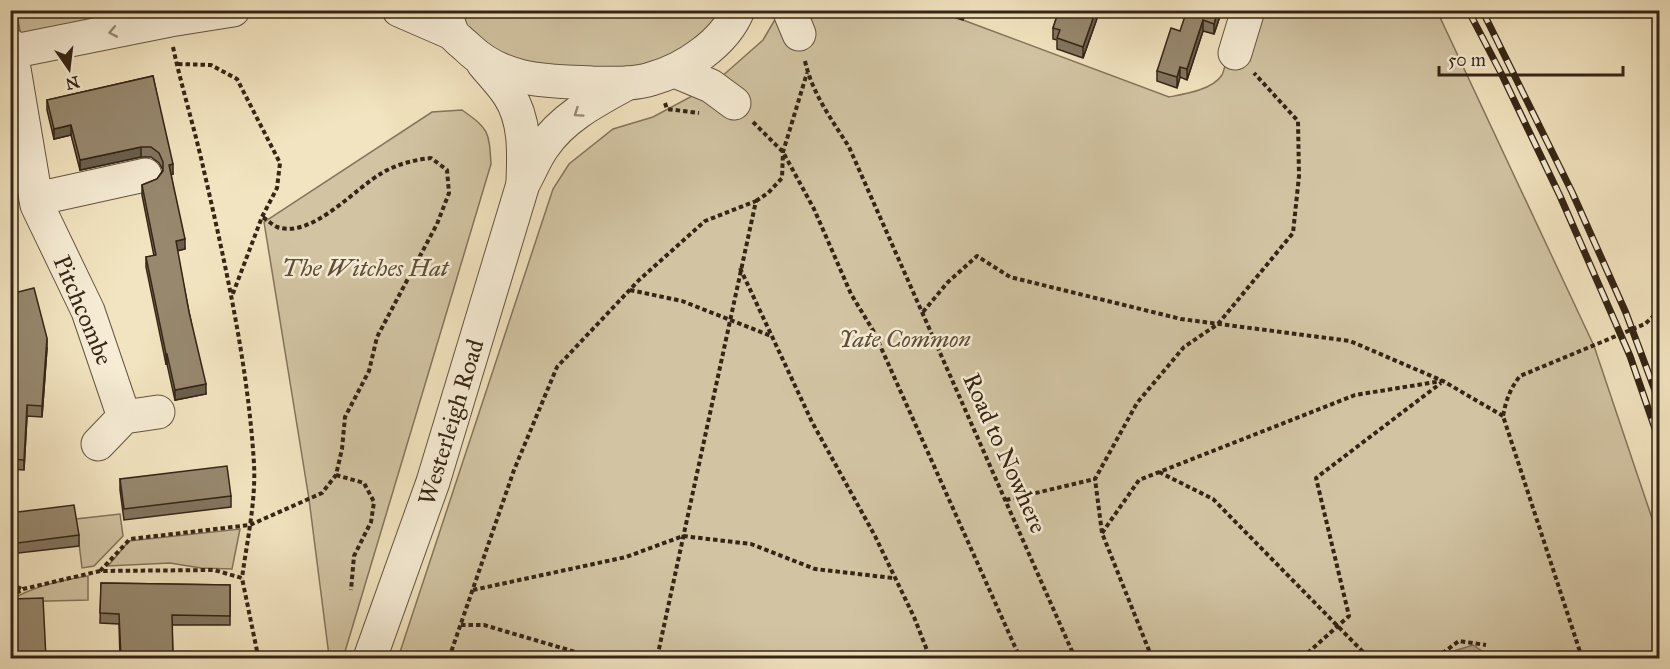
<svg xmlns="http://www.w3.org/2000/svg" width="1670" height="669" font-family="'IM FELL Great Primer',serif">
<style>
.green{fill:#d2c4a3;stroke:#84745c;stroke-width:1.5}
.water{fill:#b2a386;stroke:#807159;stroke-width:1.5}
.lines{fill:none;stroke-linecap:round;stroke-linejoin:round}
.minor-casing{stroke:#645540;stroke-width:35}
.path{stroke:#352516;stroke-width:4;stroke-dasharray:4.5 3;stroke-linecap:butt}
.minor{stroke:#f7edd6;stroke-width:33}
.rail-casing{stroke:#352516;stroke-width:7}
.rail{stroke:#f7edd6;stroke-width:4.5;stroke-dasharray:14;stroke-linecap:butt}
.wall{fill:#82755f;stroke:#352516;stroke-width:1.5}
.shaded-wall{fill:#6a5f4d;stroke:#352516;stroke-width:1.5}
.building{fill:#97886e;stroke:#352516;stroke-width:1.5}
.oneway{stroke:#968976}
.labels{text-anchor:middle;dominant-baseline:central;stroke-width:5;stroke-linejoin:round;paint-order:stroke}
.park-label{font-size:24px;font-style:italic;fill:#5c4d39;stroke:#f7edd6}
.street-label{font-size:24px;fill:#352516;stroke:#f7edd6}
</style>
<rect width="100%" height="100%" fill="#f2e4c0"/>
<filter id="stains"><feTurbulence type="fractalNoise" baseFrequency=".00333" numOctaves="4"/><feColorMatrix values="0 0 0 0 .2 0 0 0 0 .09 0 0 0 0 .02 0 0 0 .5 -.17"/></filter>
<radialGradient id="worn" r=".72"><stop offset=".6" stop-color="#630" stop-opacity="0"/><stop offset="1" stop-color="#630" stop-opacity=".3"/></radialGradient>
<!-- green -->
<g class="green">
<polygon points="16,11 163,11 21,35"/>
<polygon points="456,11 721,11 713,25 685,51 637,68 538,68 507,60 466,25"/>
<path d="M780 11H933L963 20 1169 97C1185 94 1212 90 1222 75 1224 71 1225 65 1226 61L1238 64 1250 61 1258 11H1437L1594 346 1659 539V658H398L553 189 569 164 613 129 653 117 711 86 763 40Z"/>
<path d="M462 110C489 129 489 131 491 164L344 655 329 656 309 499 264 222 432 112Z"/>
<polygon points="120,514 123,536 94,566 82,568 76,519"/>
<polygon points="240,529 232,569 201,568 170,563 108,566 129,541"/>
<path d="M88 576V600L11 602V600C33 586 62 580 88 576Z"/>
</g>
<!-- water -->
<polygon class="water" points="1473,645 1485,653 1487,658 1447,658 1454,651"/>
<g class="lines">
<defs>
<g id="minor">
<polyline points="399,10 452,33"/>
<path d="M445 10C447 17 449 26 452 32 455 38 463 43 468 48 503 82 547 81 592 83 612 83 632 85 651 79 684 70 725 43 738 10"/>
<polyline points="789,10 799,34"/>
<polyline points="10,45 37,205 88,311 124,417"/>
<polyline points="10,52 170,20 233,10"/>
<polyline points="1235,53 1248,10"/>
<path d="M483 63C491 73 502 84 509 95 526 121 524 154 523 182"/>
<polyline points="675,71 711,86 734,103"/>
<polyline points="36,199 145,175"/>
<polyline points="98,444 124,417 158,412"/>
<path d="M370 658 433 482 523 184C530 172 535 158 543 147 563 117 597 100 628 83"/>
</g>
</defs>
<!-- minor casing -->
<use href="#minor" class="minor-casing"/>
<!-- path -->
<g class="path">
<path d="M173 47C182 89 195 130 204 171 226 267 248 365 254 464 256 501 247 541 242 578"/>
<path d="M805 61C812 93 832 120 849 147L1075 658"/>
<polyline points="178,64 211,65 237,79 280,163 277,188 262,217 232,296"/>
<polyline points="665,103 667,109 699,113"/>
<polyline points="753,122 783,152 814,209 851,294 874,332 1020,658"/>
<polyline points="756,201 768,193 782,178 783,152 807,73"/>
<polyline points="740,268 812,422 875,536 914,617 930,658"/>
<polyline points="630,290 682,301 771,336"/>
<polyline points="923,312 947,283 977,256 1010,277 1181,319 1350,341 1443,381 1503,416"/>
<polyline points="1159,472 1213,499 1369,658"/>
<polyline points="336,475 364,483 374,502 371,522 354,556 351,590"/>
<polyline points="1006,500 1095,479"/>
<polyline points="1102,533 1139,480 1355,395 1442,381"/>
<path d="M100 571 130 539 250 525 322 493 336 475 342 449 345 417 369 371 377 337 437 224 449 193 447 170 431 158C414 160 397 164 382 173 354 189 312 239 277 227 272 225 267 219 262 217"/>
<polyline points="10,584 22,589"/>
<polyline points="473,590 626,557 683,536 751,544 815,569 893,578"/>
<polyline points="10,597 23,589 100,571 214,570 242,578 257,651 256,658"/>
<polyline points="461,625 484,625 596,658"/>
<polyline points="449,658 514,470 557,367 639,280 705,221 756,201 657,658"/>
<polyline points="1152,658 1102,533 1095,479 1137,403 1184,347 1218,324 1293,233 1299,176 1298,121 1254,73"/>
<polyline points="1302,658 1349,616 1316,478 1441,383"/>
<polyline points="1437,658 1437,657 1459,641 1486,645"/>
<path d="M1582 658 1503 416C1506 400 1510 389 1520 376L1645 324 1660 310"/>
</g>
<!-- minor -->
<use href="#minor" class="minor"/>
<defs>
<g id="rail">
<polyline points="1468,10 1501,73 1560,196 1630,356 1660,443"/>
<polyline points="1482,10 1572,192 1626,313 1660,404"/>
</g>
</defs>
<!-- rail casing -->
<use href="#rail" class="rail-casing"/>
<!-- rail -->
<use href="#rail" class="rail"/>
</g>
<!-- wall -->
<g class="wall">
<polygon points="933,10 966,10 963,20"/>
<polygon points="1059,10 1100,10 1083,58 1057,49 1057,40 1053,39 1053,28"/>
<polygon points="1222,10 1214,34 1203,31 1187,80 1180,77 1177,88 1157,81 1157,71 1180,31"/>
<polygon points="153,76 173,174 171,175 185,249 177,251 189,312 206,394 175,400 167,364 166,364 146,267 146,257 154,256 142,195 142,185 157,179 163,170 159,163 151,157 141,157 80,170 71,135 54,139 47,110 47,100"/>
<polygon points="10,294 47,348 42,417 27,416 24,470 10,469"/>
<polygon points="120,479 231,496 231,507 124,520 120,490"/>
<polygon points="10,513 79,535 79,546 10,554"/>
<polygon points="101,583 230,585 230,625 172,625 173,658 120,658 119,624 100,623"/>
</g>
<!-- shaded-wall -->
<g class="shaded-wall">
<polygon points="963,10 966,10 963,20"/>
<polygon points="1096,10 1100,10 1083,58 1083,47"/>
<polygon points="1218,10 1222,10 1214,34 1214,24"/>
<polygon points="1203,20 1203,31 1187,80 1187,69"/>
<polygon points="1180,67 1180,77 1177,88 1177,77"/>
<polygon points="71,125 71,135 54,139 54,129"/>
<polygon points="141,147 141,157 80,170 80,160"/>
<polygon points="173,164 173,174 169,175 169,165"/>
<polygon points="185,239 185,249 176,251 176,241"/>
<polygon points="47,338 47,348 42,417 42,406"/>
<rect x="166" y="354" width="1" height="10"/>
<polygon points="206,384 206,394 175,400 175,390"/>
<polygon points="27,405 27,416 24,470 24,460"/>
</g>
<!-- building -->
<g class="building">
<polygon points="1059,10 1096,10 1083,47 1057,38 1060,30 1053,28"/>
<polygon points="1187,10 1218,10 1214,24 1203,20 1187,69 1180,67 1177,77 1157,71 1171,28 1180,31"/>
<polygon points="153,76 173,164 169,165 185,239 176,241 189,312 206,384 175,390 167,354 166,354 146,257 156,255 142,185 157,179 163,171 163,162 159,153 151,147 141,147 80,160 71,125 54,129 47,100"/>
<polygon points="34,288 47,338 42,406 27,405 24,460 10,459 10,294"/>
<polygon points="227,466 231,496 124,509 120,479"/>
<polygon points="74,505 79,535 10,544 10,513"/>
<polygon points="101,583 230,585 230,616 172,615 173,658 121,658 119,614 100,613"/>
<polygon points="43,598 46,658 15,658 12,599"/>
</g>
<!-- one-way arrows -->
<defs><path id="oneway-chevron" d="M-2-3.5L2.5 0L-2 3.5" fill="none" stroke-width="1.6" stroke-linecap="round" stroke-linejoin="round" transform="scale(1.5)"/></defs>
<g class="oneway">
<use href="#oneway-chevron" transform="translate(113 32) rotate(169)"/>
<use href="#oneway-chevron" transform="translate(578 113) rotate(146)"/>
</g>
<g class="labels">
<!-- park labels -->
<g class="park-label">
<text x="365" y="268">The Witches Hat</text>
<text x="905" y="339">Yate Common</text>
</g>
<!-- street labels -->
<g class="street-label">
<text transform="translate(83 310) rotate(67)">Pitchcombe</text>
<text transform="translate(451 422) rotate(-73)">Westerleigh Road</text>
<text transform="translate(1005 453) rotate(66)">Road to Nowhere</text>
</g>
</g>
<!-- margin -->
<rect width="1670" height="669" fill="none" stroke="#f2e4c0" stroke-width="36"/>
<rect x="12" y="12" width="1646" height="645" fill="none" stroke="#352516" stroke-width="3"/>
<rect x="18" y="18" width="1634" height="633" fill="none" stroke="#352516" stroke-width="1.5"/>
<!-- north arrow -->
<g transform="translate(69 69) rotate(166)" stroke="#f7edd6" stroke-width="4.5" paint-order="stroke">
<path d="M0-4.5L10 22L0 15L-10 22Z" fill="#352516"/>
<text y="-9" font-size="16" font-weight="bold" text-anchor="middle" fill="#352516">N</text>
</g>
<!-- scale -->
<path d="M1439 66v9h184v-9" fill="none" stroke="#352516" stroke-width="3"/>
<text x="1448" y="66" font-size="18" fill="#352516" stroke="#f7edd6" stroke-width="4.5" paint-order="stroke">50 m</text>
<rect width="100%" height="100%" filter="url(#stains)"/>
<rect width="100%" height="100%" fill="url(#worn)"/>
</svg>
